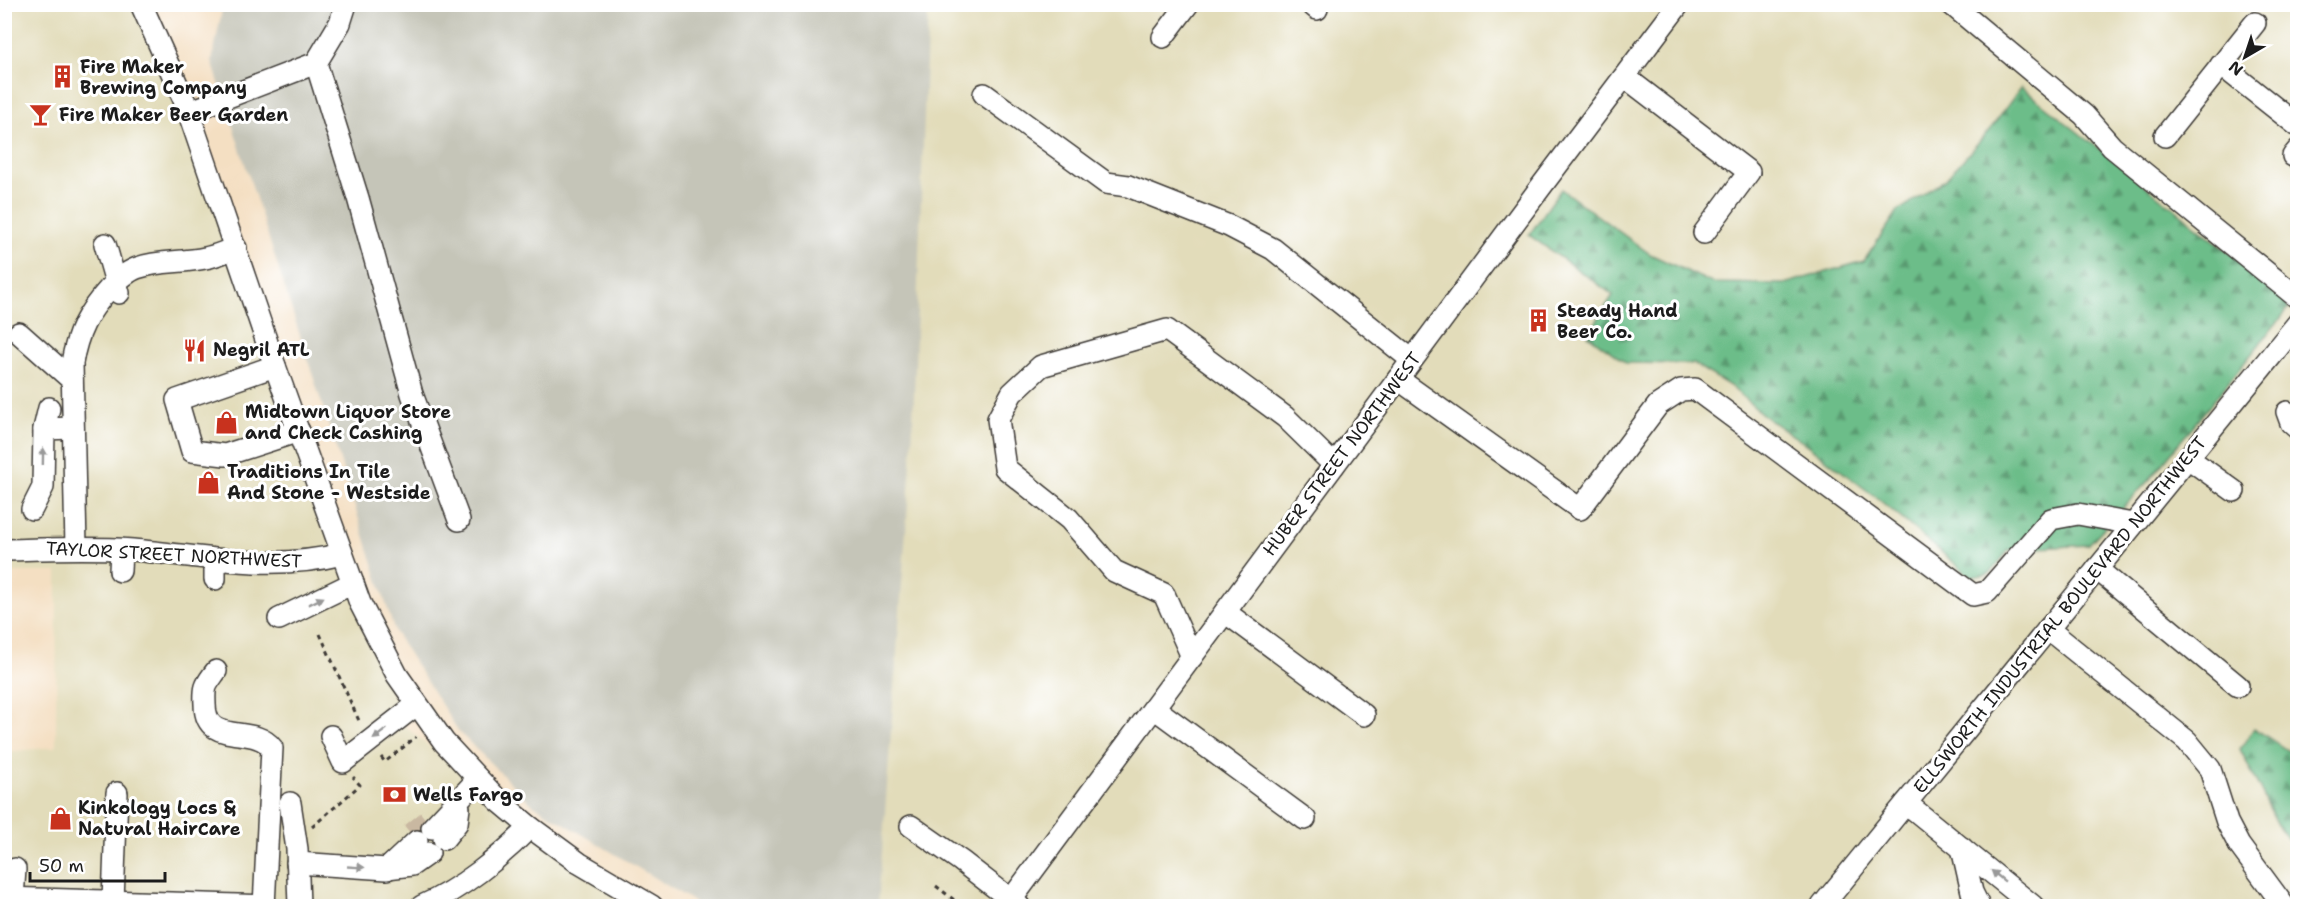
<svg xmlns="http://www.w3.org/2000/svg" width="2302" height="911" font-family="'Shantell Sans',sans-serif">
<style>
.built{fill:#e2dcba}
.railway{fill:#c5c5b8}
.forest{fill:url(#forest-firs);stroke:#446c52;stroke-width:1.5}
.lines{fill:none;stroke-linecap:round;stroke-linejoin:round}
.minor-tunnel{stroke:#c9b8a1;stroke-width:21;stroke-dasharray:21 10;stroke-linecap:butt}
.minor-casing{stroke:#3c3935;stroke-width:24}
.path{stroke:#3c3935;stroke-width:3;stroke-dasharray:4.5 4.5;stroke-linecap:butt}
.minor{stroke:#fff;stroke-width:21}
.oneway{fill:#999}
.labels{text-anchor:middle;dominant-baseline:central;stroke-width:6;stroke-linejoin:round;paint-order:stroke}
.poi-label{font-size:18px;font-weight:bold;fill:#1c1c1c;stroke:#fff;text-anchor:start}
.street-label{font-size:18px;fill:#1c1c1c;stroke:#fff}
</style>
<defs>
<pattern id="forest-firs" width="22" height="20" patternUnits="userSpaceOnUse" patternTransform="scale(1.5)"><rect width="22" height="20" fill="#6cbd89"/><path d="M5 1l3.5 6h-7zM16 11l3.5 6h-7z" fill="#58996f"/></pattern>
</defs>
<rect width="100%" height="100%" fill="#fff"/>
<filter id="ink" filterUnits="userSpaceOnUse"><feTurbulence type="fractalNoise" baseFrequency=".0167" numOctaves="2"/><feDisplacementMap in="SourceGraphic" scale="12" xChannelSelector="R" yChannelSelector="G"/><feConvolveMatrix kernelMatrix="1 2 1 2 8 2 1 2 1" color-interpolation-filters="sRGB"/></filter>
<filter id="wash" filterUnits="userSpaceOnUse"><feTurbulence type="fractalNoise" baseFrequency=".008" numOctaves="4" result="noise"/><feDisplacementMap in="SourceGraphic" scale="24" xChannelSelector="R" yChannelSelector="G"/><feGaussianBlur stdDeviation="1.35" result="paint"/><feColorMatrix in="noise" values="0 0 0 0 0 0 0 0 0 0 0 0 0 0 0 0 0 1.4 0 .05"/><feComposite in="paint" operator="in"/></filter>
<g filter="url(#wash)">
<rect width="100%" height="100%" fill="#f4dfc2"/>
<!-- built -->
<g class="built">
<polygon points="5,5 146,5 403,725 558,851 616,885 616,906 5,906 5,752 56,747 57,572 5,572"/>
<polygon points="897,5 2297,5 2297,757 2254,728 2279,827 2297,851 2297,906 844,906"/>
</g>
<!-- railway -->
<polygon class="railway" points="223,5 928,5 912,449 878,906 701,906 532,804 459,732 395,632 212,61"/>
<!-- forest -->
<g class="forest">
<polygon points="2021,87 2283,295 2289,308 2150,479 2088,545 2009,550 1989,574 1971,577 1877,498 1807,445 1768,419 1730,386 1694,364 1626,363 1588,335 1613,295 1529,235 1561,189 1650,254 1712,283 1784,284 1864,261 1898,211 1946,179 1992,127"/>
<polygon points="2254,728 2297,757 2297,851 2279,827 2240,749"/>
</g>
</g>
<g filter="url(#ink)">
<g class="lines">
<!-- minor-tunnel -->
<polyline class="minor-tunnel" points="411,834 427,821"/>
<defs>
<g id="minor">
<polyline points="141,4 185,102 275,366 360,603 397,675 444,742 499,801 530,827 579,863 652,906"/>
<polyline points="1311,4 1317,9"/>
<polyline points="1951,4 2084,115 2112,147 2298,298"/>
<polyline points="1163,37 1188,4"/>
<polyline points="316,63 358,198 412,394 459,520"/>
<polyline points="2221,65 2298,126"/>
<polyline points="1625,77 1749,172 1704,233"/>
<polyline points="984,94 1106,183 1128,186 1229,226 1273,249 1412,360"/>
<polyline points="189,112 316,63 340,23 346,4"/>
<polyline points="2165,136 2255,23"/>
<polyline points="2293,156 2298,150"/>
<polyline points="105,244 119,293"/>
<polyline points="19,333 72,380"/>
<polyline points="275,366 177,400 192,451 225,455 299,431"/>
<polyline points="1398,379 1580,509 1658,405 1681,390 1695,389 1973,595 1987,592 2051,519 2078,514 2133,524"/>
<polyline points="2287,412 2291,423 2298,429"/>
<polyline points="44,429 49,408"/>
<polyline points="2188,458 2234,491"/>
<polyline points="32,509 43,487 44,429 73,428"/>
<path d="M76 548 72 363C77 333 87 313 108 290 116 282 126 272 137 268 159 260 183 263 205 258 216 256 226 251 236 248"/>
<path d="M4 550C47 549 90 547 133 550 204 556 270 572 342 554"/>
<polyline points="2097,569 2238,686"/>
<polyline points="120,571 121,550"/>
<polyline points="215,579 215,560"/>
<polyline points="1225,612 1364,715"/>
<polyline points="279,619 353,583"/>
<polyline points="2048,629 2187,741 2210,769 2227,822 2239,845 2284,906"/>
<polyline points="1192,657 1164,594 1114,571 1069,519 1005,468 998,419 1012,393 1041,366 1167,330 1285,417 1334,465"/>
<path d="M216 671C206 685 204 685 205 704 205 748 254 723 272 748L264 906"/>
<polyline points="1154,708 1305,819"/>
<polyline points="331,736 343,762 416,705"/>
<polyline points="290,803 297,849 299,906"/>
<polyline points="1906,803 2033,906"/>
<polyline points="911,826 961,861 1019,906"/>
<polyline points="432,828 478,779"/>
<polyline points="444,839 457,823 459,808"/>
<polyline points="1962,848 1972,892 1979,906"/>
<polyline points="297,863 387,869 417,841"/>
<polyline points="387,868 412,865 429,853"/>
<polyline points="4,898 267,906"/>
<polyline points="13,898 15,869"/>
<polyline points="113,901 117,793"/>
<path d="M422 906C460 890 501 857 530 827"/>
<polyline points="1009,906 1011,900 1540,188 1679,4"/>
<polyline points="1822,906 2298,323"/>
</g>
</defs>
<!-- minor casing -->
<use href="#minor" class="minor-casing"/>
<!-- path -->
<g class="path">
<polyline points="320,634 360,723"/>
<polyline points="381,757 385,762 416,737"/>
<polyline points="312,827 360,785 353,777"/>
<polyline points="936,886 962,906"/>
</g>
<!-- minor -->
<use href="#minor" class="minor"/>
</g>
<!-- one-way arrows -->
<defs><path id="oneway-solid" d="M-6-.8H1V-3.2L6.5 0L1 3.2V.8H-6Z" transform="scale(1.5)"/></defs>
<g class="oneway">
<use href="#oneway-solid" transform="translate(43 456) rotate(-89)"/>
<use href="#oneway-solid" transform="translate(316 601) rotate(-26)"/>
<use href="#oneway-solid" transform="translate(380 734) rotate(142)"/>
<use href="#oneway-solid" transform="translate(356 867) rotate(3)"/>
<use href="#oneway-solid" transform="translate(1998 876) rotate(-141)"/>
</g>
</g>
<!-- icons -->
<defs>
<symbol id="building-bare" viewBox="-9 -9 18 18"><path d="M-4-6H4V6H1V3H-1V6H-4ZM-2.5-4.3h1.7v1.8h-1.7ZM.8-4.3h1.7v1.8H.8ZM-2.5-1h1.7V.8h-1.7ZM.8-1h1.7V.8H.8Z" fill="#c8321e" stroke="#fff" stroke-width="2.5" paint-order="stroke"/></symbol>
<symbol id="bar-bare" viewBox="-9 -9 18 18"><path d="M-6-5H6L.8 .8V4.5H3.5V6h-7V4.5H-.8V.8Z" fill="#c8321e" stroke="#fff" stroke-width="2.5" paint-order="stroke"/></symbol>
<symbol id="restaurant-bare" viewBox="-9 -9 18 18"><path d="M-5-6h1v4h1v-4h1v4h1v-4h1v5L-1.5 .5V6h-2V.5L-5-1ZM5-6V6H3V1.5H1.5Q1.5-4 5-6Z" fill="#c8321e" stroke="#fff" stroke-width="2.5" paint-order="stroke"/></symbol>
<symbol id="shop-bare" viewBox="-9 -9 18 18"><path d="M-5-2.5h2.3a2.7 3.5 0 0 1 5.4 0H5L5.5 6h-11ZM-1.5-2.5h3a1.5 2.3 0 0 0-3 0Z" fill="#c8321e" stroke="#fff" stroke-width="2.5" paint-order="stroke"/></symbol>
<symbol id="bank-bare" viewBox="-9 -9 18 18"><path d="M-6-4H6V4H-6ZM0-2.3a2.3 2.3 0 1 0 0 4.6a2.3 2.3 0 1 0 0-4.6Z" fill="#c8321e" stroke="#fff" stroke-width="2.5" paint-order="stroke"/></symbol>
</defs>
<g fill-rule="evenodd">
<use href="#building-bare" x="46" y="60" width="33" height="33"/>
<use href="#bar-bare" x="24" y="98" width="33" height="33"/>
<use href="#building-bare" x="1522" y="304" width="33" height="33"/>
<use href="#restaurant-bare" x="178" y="334" width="33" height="33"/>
<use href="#shop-bare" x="210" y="406" width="33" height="33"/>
<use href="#shop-bare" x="192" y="466" width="33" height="33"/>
<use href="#bank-bare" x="378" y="778" width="33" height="33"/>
<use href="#shop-bare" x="44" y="802" width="33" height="33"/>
</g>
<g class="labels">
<!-- poi labels -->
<g class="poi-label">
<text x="80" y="67">Fire Maker<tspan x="80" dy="21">Brewing Company</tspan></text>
<text x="59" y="115">Fire Maker Beer Garden</text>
<text x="1557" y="311">Steady Hand<tspan x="1557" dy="21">Beer Co.</tspan></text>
<text x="213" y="350">Negril ATL</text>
<text x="245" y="412">Midtown Liquor Store<tspan x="245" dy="21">and Check Cashing</tspan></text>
<text x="227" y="472">Traditions In Tile<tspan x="227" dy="21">And Stone - Westside</tspan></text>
<text x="413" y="795">Wells Fargo</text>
<text x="78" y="808">Kinkology Locs &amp;<tspan x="78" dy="21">Natural HairCare</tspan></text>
</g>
<!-- street labels -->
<g class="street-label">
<text transform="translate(1342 454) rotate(-53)">HUBER STREET NORTHWEST</text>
<text transform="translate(174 555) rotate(3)">TAYLOR STREET NORTHWEST</text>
<text transform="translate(2060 615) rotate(-51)">ELLSWORTH INDUSTRIAL BOULEVARD NORTHWEST</text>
</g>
</g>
<!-- margin -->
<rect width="2302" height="911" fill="none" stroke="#fff" stroke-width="24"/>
<!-- north arrow -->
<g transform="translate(2245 57) rotate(219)" stroke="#ffffff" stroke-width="4.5" paint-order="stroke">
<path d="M0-4.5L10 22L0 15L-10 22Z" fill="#1c1c1c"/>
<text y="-9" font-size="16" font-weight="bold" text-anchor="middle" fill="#1c1c1c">N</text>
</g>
<!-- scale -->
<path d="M30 872v9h135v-9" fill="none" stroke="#1c1c1c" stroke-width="3"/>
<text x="39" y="872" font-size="18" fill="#1c1c1c" stroke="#ffffff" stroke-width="4.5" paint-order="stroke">50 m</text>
</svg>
